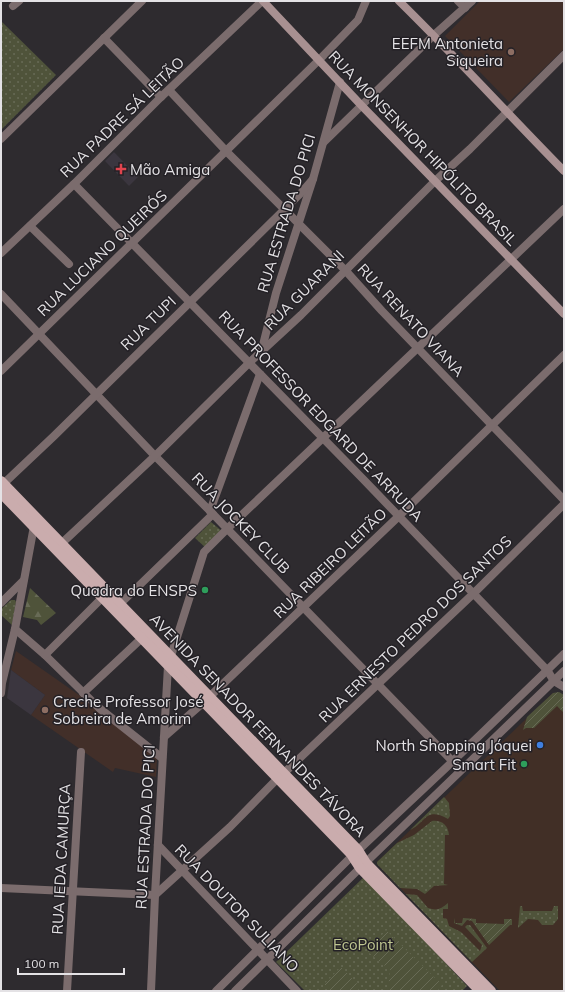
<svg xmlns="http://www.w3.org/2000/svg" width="565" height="992" font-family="Mulish,sans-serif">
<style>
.commercial{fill:#412f26}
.education{fill:#422f29}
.built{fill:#3b363f}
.grass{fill:url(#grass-dots)}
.forest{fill:url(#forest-firs)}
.garden{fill:url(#garden-furrows)}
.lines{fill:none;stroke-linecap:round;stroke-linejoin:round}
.minor{stroke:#7b6c6d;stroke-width:8}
.tertiary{stroke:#7b6c6d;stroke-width:8}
.secondary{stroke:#a89091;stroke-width:8}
.primary{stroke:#caacad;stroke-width:10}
.education-dot{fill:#8d6e63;stroke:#242126;stroke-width:1.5}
.health-dot{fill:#e0444e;stroke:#242126;stroke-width:1.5}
.leisure-dot{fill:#2e9e5b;stroke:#242126;stroke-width:1.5}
.shop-dot{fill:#3f7fe0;stroke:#242126;stroke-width:1.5}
.labels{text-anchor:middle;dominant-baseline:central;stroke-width:3;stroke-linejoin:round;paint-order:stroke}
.poi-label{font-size:15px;fill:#e4e2e5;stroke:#242126;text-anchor:end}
.street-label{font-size:15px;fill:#e4e2e5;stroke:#242126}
.park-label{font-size:15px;fill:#bfc691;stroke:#242126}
</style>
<defs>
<pattern id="grass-dots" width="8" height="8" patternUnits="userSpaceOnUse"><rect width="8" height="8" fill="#4f533a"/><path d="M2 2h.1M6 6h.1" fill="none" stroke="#686b56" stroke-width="1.8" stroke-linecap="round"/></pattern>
<pattern id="forest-firs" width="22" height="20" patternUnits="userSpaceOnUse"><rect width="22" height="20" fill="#4f533a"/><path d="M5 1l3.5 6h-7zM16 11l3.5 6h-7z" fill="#686b56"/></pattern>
<pattern id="garden-furrows" width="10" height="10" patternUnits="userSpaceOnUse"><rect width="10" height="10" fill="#4f533a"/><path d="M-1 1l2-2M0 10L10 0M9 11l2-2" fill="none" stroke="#686b56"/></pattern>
</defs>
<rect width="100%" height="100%" fill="#2e2b2f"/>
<!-- commercial -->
<polygon class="commercial" points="553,693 564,695 564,991 500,991 377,864 377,862"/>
<!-- education -->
<g class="education">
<polygon points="480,1 564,1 564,49 509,102 445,36"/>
<polygon points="16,651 79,695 157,758 156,777 115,768 113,772 31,715 45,695 11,670"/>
</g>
<!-- built -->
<g class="built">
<polygon points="114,152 138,177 129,186 105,161"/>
<polygon points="11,670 45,695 31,715 7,698"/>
</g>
<!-- grass -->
<g class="grass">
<polygon points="1,21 56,75 1,130"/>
<polygon points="211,522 223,532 207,549 195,538"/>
<polygon points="11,600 15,600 16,602 12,625 1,615 1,609"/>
<path d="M444 797 449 803 450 816 448 819C425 806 426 823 410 830Z"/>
<path d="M432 821C442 820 448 825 449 835H445L444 884 448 885 434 886 425 894 417 889 400 888 377 864V862L397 843 414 835Z"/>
<polygon points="365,876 467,986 462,991 305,991 276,962"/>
<path d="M406 894 417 895 428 908C437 911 441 909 448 903V909H443V918L447 919 449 926 461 932 480 951 482 945 466 928 465 927 467 925H470L487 948 472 962Z"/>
<polygon points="520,906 522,906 523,911 552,911 554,906 558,906 558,919 553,925 542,925 538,920 528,919 518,928"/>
</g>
<!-- forest -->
<polygon class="forest" points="30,588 56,613 41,625 37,620 23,617"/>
<!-- garden -->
<g class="garden">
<polygon points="559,692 564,695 564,713 557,706 534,728 526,728 523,730 527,717 553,693"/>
<polygon points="455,918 455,923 462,923 463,918 476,919 476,923 504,924 504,919 512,919 512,925 510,925 489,945 472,921 467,920 462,926 454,923"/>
<polygon points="386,930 442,985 437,991 388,991 390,970 368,952"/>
<polygon points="341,967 360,987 357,991 331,991 324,984"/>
</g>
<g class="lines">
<!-- minor -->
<g class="minor">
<polyline points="458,1 465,8"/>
<polyline points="13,6 19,1"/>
<polyline points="104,38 161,97"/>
<polyline points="169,90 227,152 345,270 382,311 564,500"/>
<polyline points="1,139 142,1"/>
<polyline points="324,142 434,35 472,1"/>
<polyline points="74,184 363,479 547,670 554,681 564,687"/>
<polyline points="30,226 69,264"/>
<polyline points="1,253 74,184 161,97 262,1"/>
<polyline points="1,294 155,456 210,511 461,770"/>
<polyline points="261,353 276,293 313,179 340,82"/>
<polyline points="1,371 319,60 358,20 366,1"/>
<polyline points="1,486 54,436 300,194 313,179"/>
<polyline points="210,511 260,374"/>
<polyline points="62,543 155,456 249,363 301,315 435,181 470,149 564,55"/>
<polyline points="1,603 23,581"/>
<polyline points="120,604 213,514"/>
<polyline points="15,629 45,655 99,708 162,758"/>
<polyline points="45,655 103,597"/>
<polyline points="171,656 204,552 227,529 564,209"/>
<polyline points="1,693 2,683 15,629 34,526"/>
<polyline points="83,693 142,638"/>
<polyline points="164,737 204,702 399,516 564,355"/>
<polyline points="284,773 473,594 564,504"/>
<polyline points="158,845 297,991"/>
<polyline points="1,888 155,895"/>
<polyline points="155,895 230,827 278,778"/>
<polyline points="67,991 81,752"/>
<polyline points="151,991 155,895 168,666"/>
</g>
<!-- tertiary -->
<g class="tertiary">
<polyline points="216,991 352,856 452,762 564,654"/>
<polyline points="235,991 360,868 564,671"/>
</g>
<!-- secondary -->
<g class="secondary">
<polyline points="263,1 361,105 564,314"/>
<path d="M399 1C455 56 509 115 564 171"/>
</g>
<!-- primary -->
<g class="primary">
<polyline points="1,481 358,850 366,863 491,991"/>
<polyline points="1,493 351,854 360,868 480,991"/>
</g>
</g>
<!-- markers -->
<g class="education-dot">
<circle cx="511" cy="52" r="4"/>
<circle cx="45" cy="710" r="4"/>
</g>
<path class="health-dot" d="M119 163h4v4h4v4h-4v4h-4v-4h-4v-4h4z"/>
<g class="leisure-dot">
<circle cx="205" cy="590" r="4"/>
<circle cx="524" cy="764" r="4"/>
</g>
<circle class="shop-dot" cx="540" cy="745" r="4"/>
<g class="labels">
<!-- poi labels -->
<g class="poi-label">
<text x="503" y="43">EEFM Antonieta<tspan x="503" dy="17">Siqueira</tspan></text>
<text x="130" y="169" text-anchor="start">Mão Amiga</text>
<text x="197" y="590">Quadra do ENSPS</text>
<text x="53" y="701" text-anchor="start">Creche Professor José<tspan x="53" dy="17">Sobreira de Amorim</tspan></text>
<text x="532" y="745">North Shopping Jóquei</text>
<text x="516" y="764">Smart Fit</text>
</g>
<!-- street labels -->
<g class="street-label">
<text transform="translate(122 117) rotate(-44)">RUA PADRE SÁ LEITÃO</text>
<text transform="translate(423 148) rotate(46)">RUA MONSENHOR HIPÓLITO BRASIL</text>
<text transform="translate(286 213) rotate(-73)">RUA ESTRADA DO PICI</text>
<text transform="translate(102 253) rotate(-44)">RUA LUCIANO QUEIRÓS</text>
<text transform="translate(304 290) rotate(-45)">RUA GUARANI</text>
<text transform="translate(411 320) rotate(47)">RUA RENATO VIANA</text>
<text transform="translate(148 323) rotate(-44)">RUA TUPI</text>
<text transform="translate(321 416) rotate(46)">RUA PROFESSOR EDGARD DE ARRUDA</text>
<text transform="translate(241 523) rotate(46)">RUA JOCKEY CLUB</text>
<text transform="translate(330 563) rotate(-44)">RUA RIBEIRO LEITÃO</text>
<text transform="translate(415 629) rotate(-44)">RUA ERNESTO PEDRO DOS SANTOS</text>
<text transform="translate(258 725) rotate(46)">AVENIDA SENADOR FERNANDES TÁVORA</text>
<text transform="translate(145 827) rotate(-87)">RUA ESTRADA DO PICI</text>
<text transform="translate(61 859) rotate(-87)">RUA IEDA CAMURÇA</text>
<text transform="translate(237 908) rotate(46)">RUA DOUTOR SULIANO</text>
</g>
<!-- park labels -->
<g class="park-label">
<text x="363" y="944">EcoPoint</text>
</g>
</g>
<!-- border -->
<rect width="565" height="992" fill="none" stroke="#e4e2e5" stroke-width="4"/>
<!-- scale -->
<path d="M18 968v6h106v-6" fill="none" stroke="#e4e2e5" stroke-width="2"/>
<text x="24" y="968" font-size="12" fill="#e4e2e5" stroke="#242126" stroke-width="3" paint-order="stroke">100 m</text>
</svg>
